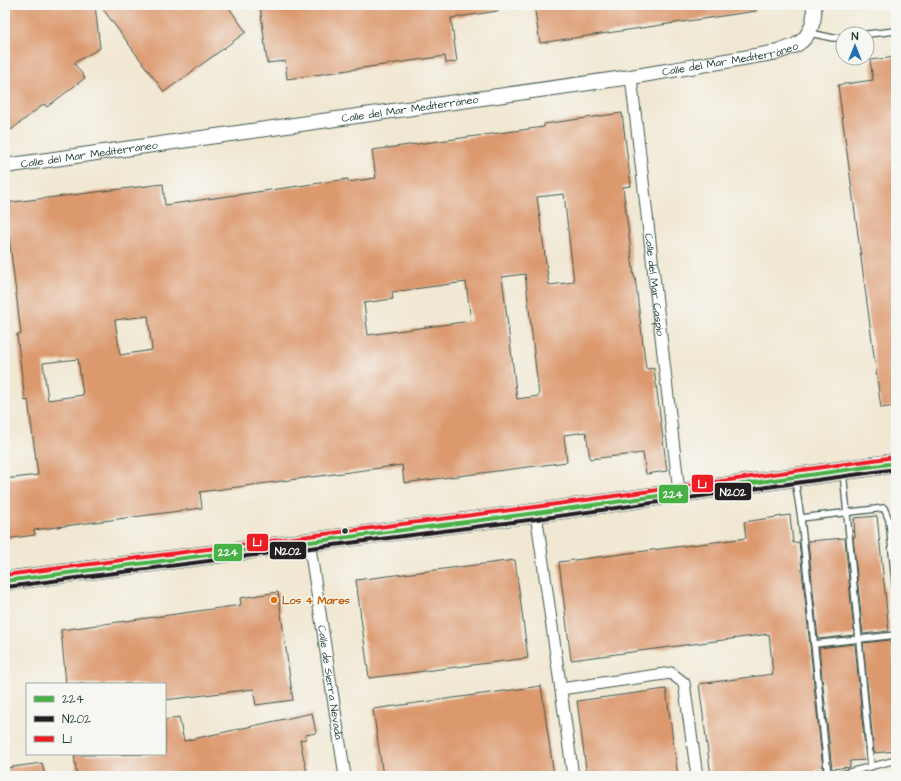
<svg xmlns="http://www.w3.org/2000/svg" width="901" height="781" font-family="'Architects Daughter',sans-serif">
<style>
.building{fill:#dc996e;fill-rule:evenodd}
.lines{fill:none;stroke-linecap:round;stroke-linejoin:round}
.service-casing{stroke:#3e574c;stroke-width:8}
.minor-casing{stroke:#3e574c;stroke-width:13}
.tertiary-casing{stroke:#3e574c;stroke-width:16}
.primary-casing{stroke:#3e574c;stroke-width:20}
.service{stroke:#fff;stroke-width:5.5}
.minor{stroke:#fff;stroke-width:11}
.tertiary{stroke:#fff;stroke-width:14}
.primary{stroke:#fbbe6e;stroke-width:18}
.bus-1-casing{stroke:#f6f6f2;stroke-width:7}
.bus-2-casing{stroke:#f6f6f2;stroke-width:7}
.bus-3-casing{stroke:#f6f6f2;stroke-width:7}
.bus-1{stroke:#48b146;stroke-width:4}
.bus-2{stroke:#231f20;stroke-width:4}
.bus-3{stroke:#ee1c25;stroke-width:4}
.bus-dot{fill:#1f3d34;stroke:#f6f6f2;stroke-width:1.5}
.food-dot{fill:#e8710a;stroke:#f6f6f2;stroke-width:1.5}
.labels{text-anchor:middle;dominant-baseline:central;stroke-width:3;stroke-linejoin:round;paint-order:stroke}
.street-label{font-size:11px;fill:#1f3d34;stroke:#f6f6f2}
.food-label{font-size:11px;font-weight:bold;fill:#c56008;stroke:#f6f6f2;text-anchor:start}
.line-badge{stroke:#f6f6f2;stroke-width:1.5}
.badge-label{font-size:11px;text-anchor:middle;font-weight:bold;fill:#fff}
</style>
<rect width="100%" height="100%" fill="#f6f6f2"/>
<filter id="ink" filterUnits="userSpaceOnUse"><feTurbulence type="fractalNoise" baseFrequency=".025" numOctaves="2"/><feDisplacementMap in="SourceGraphic" scale="8" xChannelSelector="R" yChannelSelector="G"/><feConvolveMatrix kernelMatrix="1 2 1 2 8 2 1 2 1" color-interpolation-filters="sRGB"/></filter>
<filter id="wash" filterUnits="userSpaceOnUse"><feTurbulence type="fractalNoise" baseFrequency=".012" numOctaves="4" result="noise"/><feDisplacementMap in="SourceGraphic" scale="16" xChannelSelector="R" yChannelSelector="G"/><feGaussianBlur stdDeviation="0.9" result="paint"/><feColorMatrix in="noise" values="0 0 0 0 0 0 0 0 0 0 0 0 0 0 0 0 0 1.4 0 .05"/><feComposite in="paint" operator="in"/></filter>
<g filter="url(#wash)">
<rect width="100%" height="100%" fill="#f1e8d3"/>
<g id="blocks">
<!-- building -->
<g class="building">
<polygon points="5,5 95,5 100,48 74,63 85,78 47,107 44,104 11,130 5,122"/>
<polygon points="100,5 227,5 246,32 164,92"/>
<polygon points="260,5 498,5 498,11 451,18 457,62 446,63 445,56 287,79 285,61 267,63"/>
<polygon points="534,5 756,5 756,11 540,43"/>
<polygon points="896,57 896,406 881,408 838,85 873,80 870,60"/>
<path d="M622 113 631 186 623 187 634 277H635L646 369 654 368 667 471 646 474 643 453 590 459 586 432 564 435 567 462 404 483 402 465 200 492 202 508 34 530 35 535 5 539V479L38 475 28 400 25 401 21 369 17 334H21L5 203 163 184 165 205 348 179V182L376 178 372 150 544 127V124ZM564 194 574 282 549 285 537 197ZM525 274 539 396 517 399 502 277ZM466 282 471 321 368 335 364 303 393 299 392 292ZM148 316 152 350 120 355 115 320ZM78 359 83 395 48 400 43 363Z"/>
<polygon points="790,515 793,543 799,542 823,770 816,770 817,776 711,776 699,684 773,674 769,634 571,660 559,562 746,538 744,522"/>
<polygon points="877,516 889,631 863,634 853,537 855,537 854,518"/>
<polygon points="845,538 854,635 818,639 808,541"/>
<polygon points="515,560 528,658 369,678 356,580"/>
<polygon points="278,592 293,700 256,705 253,689 165,700 165,684 66,684 61,630 241,605 240,598"/>
<polygon points="890,640 890,644 892,644 896,678 896,751 874,753 863,643"/>
<polygon points="855,644 866,760 850,761 850,767 832,769 819,648"/>
<polygon points="541,686 554,776 383,776 373,709"/>
<polygon points="666,689 678,776 587,776 577,701"/>
<polygon points="312,713 316,733 305,735 306,739 300,740 307,773 293,776 77,776 74,755 165,754 165,720 179,717 184,741"/>
<polygon points="42,763 45,776 5,776 5,768"/>
</g>
</g>
</g>
<g filter="url(#ink)">
<use href="#blocks" fill-opacity="0" stroke="#3e574c" stroke-width="1"/>
<g class="lines">
<defs>
<g id="service">
<polyline points="810,33 833,38 843,37"/>
<polyline points="867,34 896,31"/>
<polyline points="843,472 871,767"/>
<polyline points="795,480 801,518 828,776"/>
<polyline points="801,518 884,508 889,520 896,593"/>
<polyline points="814,644 896,635"/>
<polyline points="834,776 896,760"/>
</g>
<g id="minor">
<path id="s1" d="M631 77 679 492"/>
<polyline points="536,513 573,776"/>
<path id="s2" d="M309 541 345 776"/>
<polyline points="561,689 671,673 684,683 697,776"/>
</g>
<g id="tertiary">
<path id="s3" d="M5 166 631 77 778 52C785 49 794 47 799 43 810 36 817 17 813 5"/>
</g>
<polyline id="primary" points="5,581 536,513 896,463"/>
</defs>
<!-- service casing -->
<use href="#service" class="service-casing"/>
<!-- minor casing -->
<use href="#minor" class="minor-casing"/>
<!-- tertiary casing -->
<use href="#tertiary" class="tertiary-casing"/>
<!-- primary casing -->
<use href="#primary" class="primary-casing"/>
<!-- service -->
<use href="#service" class="service"/>
<!-- minor -->
<use href="#minor" class="minor"/>
<!-- tertiary -->
<use href="#tertiary" class="tertiary"/>
<!-- primary -->
<use href="#primary" class="primary"/>
<defs>
<polyline id="bus-1" points="5,581 536,513 896,463"/>
<polyline id="bus-2" points="6,587 537,519 896,469"/>
<polyline id="bus-3" points="5,575 535,507 895,457"/>
</defs>
<!-- bus-1 casing -->
<use href="#bus-1" class="bus-1-casing"/>
<!-- bus-2 casing -->
<use href="#bus-2" class="bus-2-casing"/>
<!-- bus-3 casing -->
<use href="#bus-3" class="bus-3-casing"/>
<!-- bus-1 -->
<use href="#bus-1" class="bus-1"/>
<!-- bus-2 -->
<use href="#bus-2" class="bus-2"/>
<!-- bus-3 -->
<use href="#bus-3" class="bus-3"/>
</g>
</g>
<!-- markers -->
<circle class="bus-dot" cx="345" cy="531" r="3.5"/>
<circle class="food-dot" cx="274" cy="600" r="4"/>
<g class="labels">
<!-- street labels -->
<g class="street-label">
<text stroke="none"><textPath href="#s3" startOffset="733">Calle del Mar Mediterráneo</textPath></text>
<text stroke="none"><textPath href="#s3" startOffset="409">Calle del Mar Mediterráneo</textPath></text>
<text stroke="none"><textPath href="#s3" startOffset="85">Calle del Mar Mediterráneo</textPath></text>
<text stroke="none"><textPath href="#s1" startOffset="209">Calle del Mar Caspio</textPath></text>
<text stroke="none"><textPath href="#s2" startOffset="143">Calle de Sierra Nevada</textPath></text>
</g>
<!-- food labels -->
<g class="food-label">
<text x="282" y="600">Los 4 Mares</text>
</g>
</g>
<g class="line-badge">
<rect x="691" y="474" width="23" height="19" rx="4" fill="#ee1c25"/>
<rect x="714" y="482" width="38" height="19" rx="4" fill="#231f20"/>
<rect x="658" y="484" width="31" height="20" rx="4" fill="#48b146"/>
<rect x="246" y="533" width="23" height="19" rx="4" fill="#ee1c25"/>
<rect x="269" y="541" width="38" height="19" rx="4" fill="#231f20"/>
<rect x="213" y="543" width="30" height="19" rx="4" fill="#48b146"/>
</g>
<g class="badge-label">
<text x="702" y="488">L1</text>
<text x="733" y="496">N202</text>
<text x="673" y="498">224</text>
<text x="257" y="546">L1</text>
<text x="288" y="555">N202</text>
<text x="228" y="556">224</text>
</g>
<!-- margin -->
<rect width="901" height="781" fill="none" stroke="#f6f6f2" stroke-width="20"/>
<!-- legend -->
<rect x="26" y="683" width="140" height="72" fill="#f6f6f2" stroke="#a0aca6"/>
<rect x="34" y="696" width="20" height="6" fill="#48b146" stroke="#a0aca6"/>
<text x="62" y="703" font-size="12" fill="#1f3d34">224</text>
<rect x="34" y="716" width="20" height="6" fill="#231f20" stroke="#a0aca6"/>
<text x="62" y="723" font-size="12" fill="#1f3d34">N202</text>
<rect x="34" y="736" width="20" height="6" fill="#ee1c25" stroke="#a0aca6"/>
<text x="62" y="743" font-size="12" fill="#1f3d34">L1</text>
<!-- north arrow -->
<g transform="translate(855 46)"><circle r="19" fill="#f6f6f2" stroke="#a0aca6"/>
<path d="M0-3L7 15L0 10L-7 15Z" fill="#1f6fb2"/>
<text y="-6" font-size="11" font-weight="bold" text-anchor="middle" fill="#1f3d34">N</text>
</g>
</svg>
